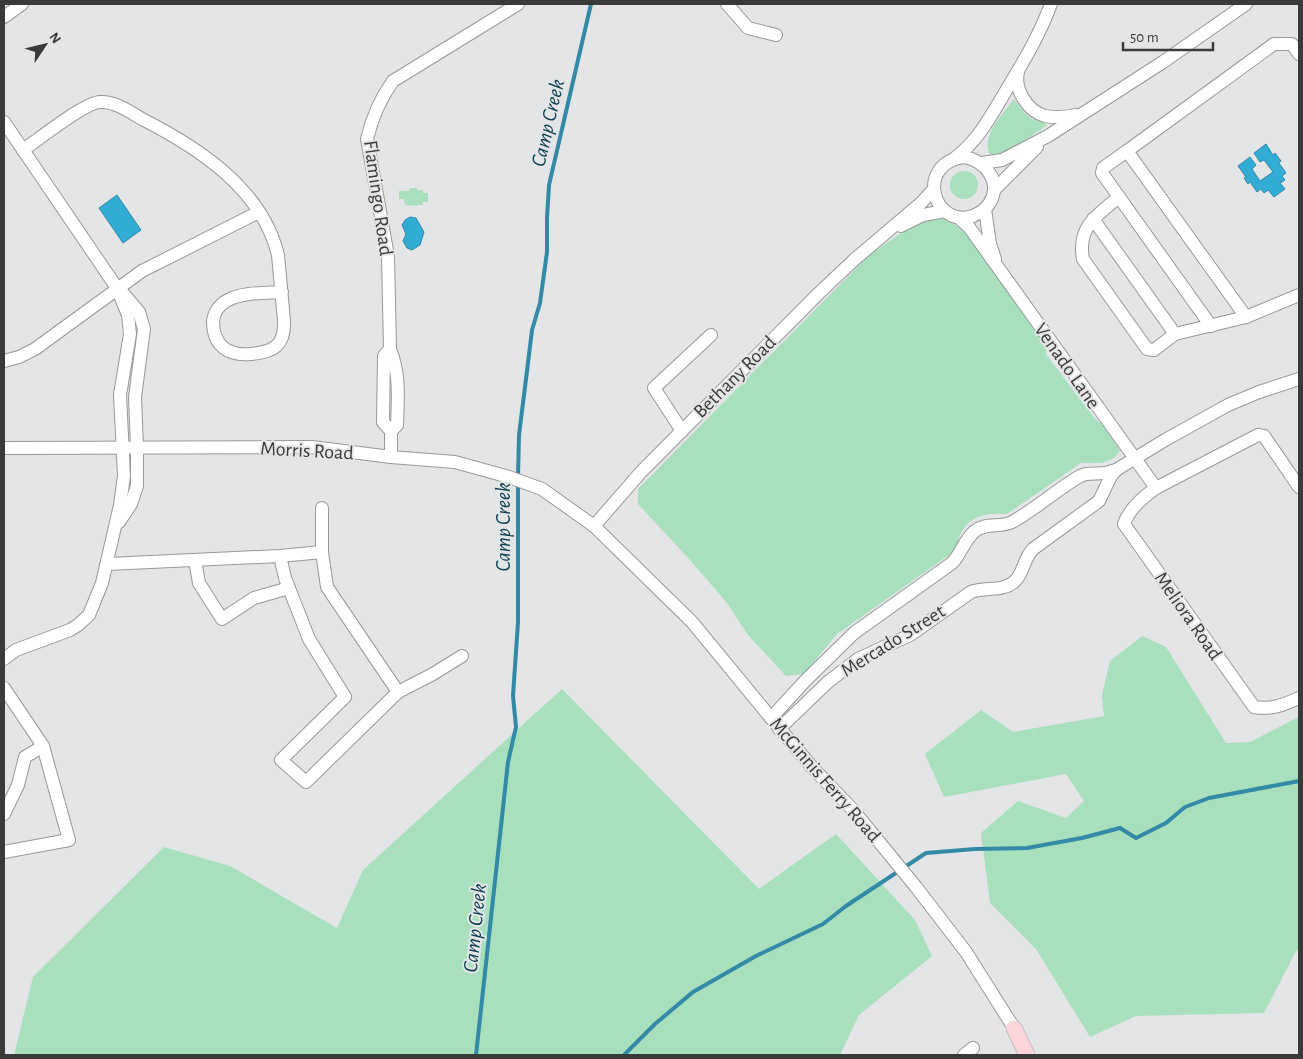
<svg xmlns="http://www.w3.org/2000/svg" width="1303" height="1059" font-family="'Alegreya Sans',sans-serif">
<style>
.green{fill:#a8dfbd}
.water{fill:#31acd5;stroke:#338aa6}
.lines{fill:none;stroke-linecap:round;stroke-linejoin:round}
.stream{stroke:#338aa6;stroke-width:4}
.minor-casing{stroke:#969899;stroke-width:14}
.major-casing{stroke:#c0c0c0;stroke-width:17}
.minor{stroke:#fff;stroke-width:12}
.major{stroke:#fbd5da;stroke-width:15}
.labels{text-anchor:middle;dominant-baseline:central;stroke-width:4;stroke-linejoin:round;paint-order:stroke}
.street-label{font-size:20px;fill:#393a3a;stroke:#e4e5e7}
.water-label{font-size:21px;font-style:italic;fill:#0d4152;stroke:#e4e5e7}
</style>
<rect width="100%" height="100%" fill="#e4e5e7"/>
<!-- green -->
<g class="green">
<path d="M1014 99C1020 107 1025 116 1035 120 1040 122 1043 121 1047 125L1014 148 1000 156H991C979 137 1004 113 1014 99Z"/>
<circle cx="964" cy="185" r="14"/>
<polygon points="410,188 417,188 417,190 423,190 423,193 428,193 428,202 423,202 423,205 418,205 418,206 405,205 404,199 399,199 399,191 409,191"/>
<path d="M932 219H948L969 236 1047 345 1046 354 1095 419 1106 428 1120 451 1114 458 1102 463H1081L1007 514C990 513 972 514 962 531 959 536 958 544 956 550L837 634 804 674 786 676 748 635 727 603 690 560 638 504V489L868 256 903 232Z"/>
<polygon points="1142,636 1166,647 1226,743 1250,742 1299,717 1299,948 1295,953 1264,1013 1136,1016 1090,1037 1036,949 990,903 981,833 1018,801 1066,818 1084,801 1066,774 944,797 925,754 981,710 1013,732 1104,716 1102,695 1110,661"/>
<polygon points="562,689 759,889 836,834 915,920 932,956 859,1015 840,1055 639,1055 637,1054 636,1055 14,1055 33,977 164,847 230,866 337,928 363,870"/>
</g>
<!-- water -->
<g class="water">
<polygon points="1266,144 1273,155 1275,153 1281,161 1279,163 1286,173 1282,176 1285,180 1280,183 1285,189 1274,197 1268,190 1264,193 1261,189 1257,192 1250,182 1248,184 1244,178 1246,177 1238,166 1250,157 1256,165 1252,169 1260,181 1273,172 1264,160 1260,162 1254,153"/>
<polygon points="117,195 141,230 123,243 99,208"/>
<polygon points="410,217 416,218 424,232 420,245 412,250 407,248 403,241 406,234 402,225 405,220"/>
</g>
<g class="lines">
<!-- stream -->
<g class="stream">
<polyline points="518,476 519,435 527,371 532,330 540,303 547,252 547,218 549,185 591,4"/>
<polyline points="476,1055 508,762 516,727 513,696 518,622 518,483"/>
<polyline points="624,1055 655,1024 693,992 756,956 823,924 846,906 926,853 975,849 1027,848 1082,838 1120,828 1136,838 1166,823 1185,807 1209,798 1299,781"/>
</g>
<defs>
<g id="minor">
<polyline points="727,4 748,28 776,35"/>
<polyline points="4,17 22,4"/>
<polyline points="1299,54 1292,44 1274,44 1127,151 1246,317 1299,295"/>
<path d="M1018 72C1014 89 1027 111 1045 116 1055 118 1066 117 1076 115"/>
<polyline points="4,122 117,288 128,315 130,334 120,395 124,476 120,505 102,583 89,615 78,625 70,630 16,650 4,659"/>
<path d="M23 150C38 140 85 102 100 102 115 101 130 112 142 119 199 148 262 189 278 255L284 321C285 346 273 352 251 354 228 356 213 346 213 321 214 312 220 304 228 300 243 292 265 293 282 292"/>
<path d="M963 157C986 160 1003 183 989 204 985 210 980 213 973 216 934 229 914 165 963 157Z"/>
<path d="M955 158C979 140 992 114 1007 89 1024 61 1040 34 1051 4"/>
<polyline points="982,163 1002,160 1048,136 1163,62 1246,4"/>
<polyline points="994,190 1037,147"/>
<polyline points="1119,197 1211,326"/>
<polyline points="985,209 990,244 995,259"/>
<polyline points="960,219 969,227 1156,488"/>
<path d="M1093 219 1175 334 1154 350 1147 349 1083 259C1077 227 1097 215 1119 197L1102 173 1103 168 1127 151"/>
<polyline points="901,226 923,215 945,211"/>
<polyline points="1175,334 1246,317"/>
<polyline points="390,349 384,356 383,422 391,431 391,457"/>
<polyline points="4,361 19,357 35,349 142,271 259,212"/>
<path d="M391 431 397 425C398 398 400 373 390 349L388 256 367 139C372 118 380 99 393 81L518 4"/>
<polyline points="682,431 654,388 711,335"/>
<polyline points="4,448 312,447 391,457 455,462 509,477 542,489 594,526 692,622 771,718 812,767 853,810 916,887 966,952 1014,1028"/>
<path d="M1299 487 1264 436 1258 435 1156 488C1143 497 1129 509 1124 524L1254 707C1272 710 1283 705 1299 698"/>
<polyline points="119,522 131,504 137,486 137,448 135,397 144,329 139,312 123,293"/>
<polyline points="594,526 641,472 819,293 855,259 921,203 933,190"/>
<polyline points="322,552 322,508"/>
<polyline points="195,560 199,583 222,619 254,598 289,588"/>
<polyline points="108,564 280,556 322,552 327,587 398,692 306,782 281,760 345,697 309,639 285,578 280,556"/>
<polyline points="4,688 43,746 69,840 4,852"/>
<polyline points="398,692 433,674 462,656"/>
<path d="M771 718 805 681 854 633 952 563C961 554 964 540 975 531 986 522 1000 528 1012 522 1036 509 1056 490 1080 476L1086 474 1105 473 1116 470 1165 440 1228 405 1259 392 1299 379"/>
<path d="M779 729 828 682 858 659 910 635 971 592C985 586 1004 593 1016 580 1024 571 1024 558 1033 549L1099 501 1111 476 1116 470"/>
<polyline points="4,814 18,785 25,757 43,746"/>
<polyline points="964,1055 973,1048"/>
</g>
<polyline id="major" points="1014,1028 1027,1055"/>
</defs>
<!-- minor casing -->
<use href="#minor" class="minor-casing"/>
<!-- major casing -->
<use href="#major" class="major-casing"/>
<!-- minor -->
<use href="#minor" class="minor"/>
<!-- major -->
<use href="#major" class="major"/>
</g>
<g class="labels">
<!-- street labels -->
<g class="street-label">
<text transform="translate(378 198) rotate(82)">Flamingo Road</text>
<text transform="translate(1067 366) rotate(55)">Venado Lane</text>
<text transform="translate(735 377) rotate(-45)">Bethany Road</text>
<text transform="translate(307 451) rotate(3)">Morris Road</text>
<text transform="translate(1188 616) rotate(55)">Meliora Road</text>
<text transform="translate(893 641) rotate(-32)">Mercado Street</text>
<text transform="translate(825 780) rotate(49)">McGinnis Ferry Road</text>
</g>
<!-- water labels -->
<g class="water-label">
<text transform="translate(548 123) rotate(-77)">Camp Creek</text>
<text transform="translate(503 527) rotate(-90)">Camp Creek</text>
<text transform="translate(475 928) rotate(-84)">Camp Creek</text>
</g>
</g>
<!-- border -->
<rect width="1303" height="1059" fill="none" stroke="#393a3a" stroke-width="10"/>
<!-- north arrow -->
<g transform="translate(45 45) rotate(55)" stroke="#e4e5e7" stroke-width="4" paint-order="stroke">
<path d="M0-4L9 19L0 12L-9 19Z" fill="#393a3a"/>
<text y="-8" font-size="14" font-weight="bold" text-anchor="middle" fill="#393a3a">N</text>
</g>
<!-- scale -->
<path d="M1123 42v8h90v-8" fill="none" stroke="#393a3a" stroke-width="2.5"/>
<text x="1130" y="42" font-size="15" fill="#393a3a" stroke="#e4e5e7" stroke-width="4" paint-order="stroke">50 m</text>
</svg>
